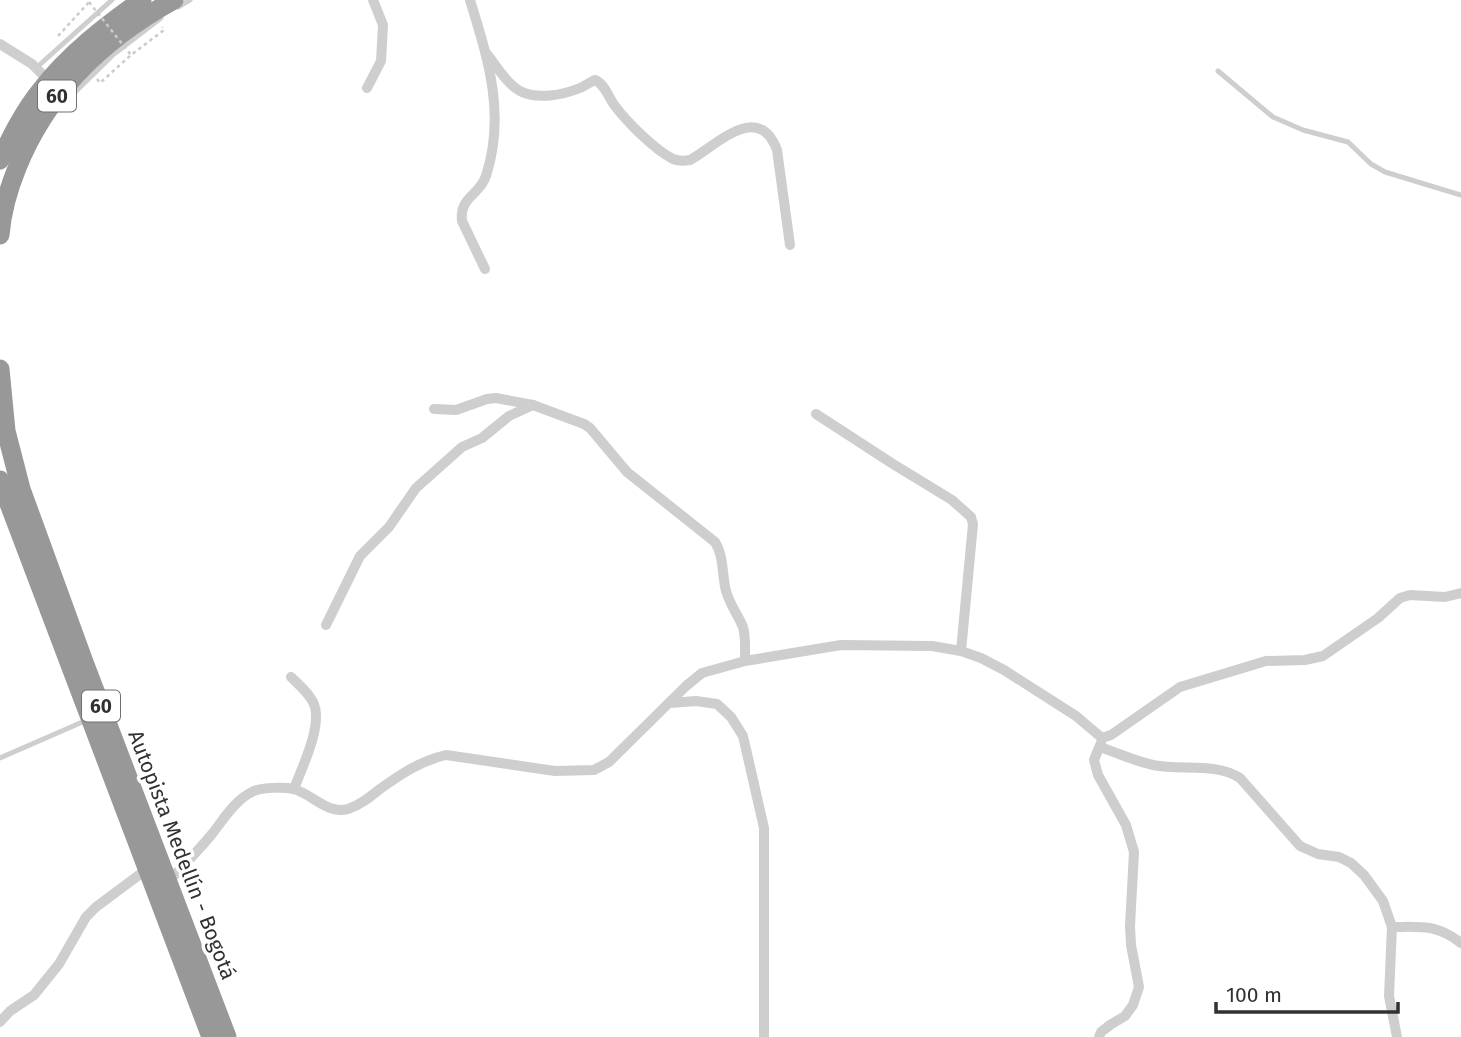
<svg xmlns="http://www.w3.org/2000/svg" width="1461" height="1037" font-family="'Fira Sans',sans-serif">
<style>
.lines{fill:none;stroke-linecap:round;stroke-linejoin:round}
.path{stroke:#cbcbcb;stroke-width:2.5;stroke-dasharray:3.5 3.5;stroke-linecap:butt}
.lane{stroke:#cecece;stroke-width:5}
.street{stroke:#cecece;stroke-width:10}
.highway{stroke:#989898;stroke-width:19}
.path-bridge{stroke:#cbcbcb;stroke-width:2.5;stroke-dasharray:3.5 3.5;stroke-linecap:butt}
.labels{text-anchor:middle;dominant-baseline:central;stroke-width:7;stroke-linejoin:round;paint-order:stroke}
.shield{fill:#fff;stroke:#6f6f6f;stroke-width:2}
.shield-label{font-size:19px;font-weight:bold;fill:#313131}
.street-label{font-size:21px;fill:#313131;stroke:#fff}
</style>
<rect width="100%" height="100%" fill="#fff"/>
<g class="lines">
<!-- path -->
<g class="path">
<polyline points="58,36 91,0"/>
<polyline points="97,79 100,83 131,55 164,30 162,27"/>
</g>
<!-- lane -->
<g class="lane">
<polyline points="178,7 190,0"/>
<polyline points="36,68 112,0"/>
<polyline points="1218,71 1273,117 1303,130 1348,142 1371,164 1385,172 1461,195"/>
<polyline points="68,99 114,54 161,18"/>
<polyline points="0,758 87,720"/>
</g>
<!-- street -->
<g class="street">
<path d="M470 0C488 59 506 114 486 176 480 195 459 197 462 221L485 269"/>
<polyline points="0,44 32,64 49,81"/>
<path d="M486 53C496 65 506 83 520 91 537 100 563 95 580 88 585 86 590 82 595 80 605 84 608 97 615 106 627 122 655 150 673 159 678 161 684 161 690 160 716 146 758 100 777 150L790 245"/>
<polyline points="367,88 381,61 383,25 373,0"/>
<path d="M434 409 456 410 487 399 496 398 533 405 584 424 590 428 627 472 715 542C724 556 722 576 726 591 730 605 738 615 743 627 746 637 745 650 745 661"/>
<polyline points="816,414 893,464 952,500 971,517 973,524 961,651"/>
<polyline points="326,625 360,556 389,527 416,488 462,447 482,438 509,416 533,405"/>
<path d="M291 677C299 685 308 692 313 702 324 724 302 767 294 789"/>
<polyline points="670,703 696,701 717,704 731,717 743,736 764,828 764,1037"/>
<polyline points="1102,738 1111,735 1180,687 1266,661 1305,660 1323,656 1378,618 1400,598 1410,595 1445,597 1461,593"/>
<path d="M1100 747C1118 753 1134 761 1153 765 1181 771 1215 762 1240 778L1300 846 1318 854 1339 857 1351 863 1364 875 1383 901 1392 927 1389 996 1397 1037"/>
<path d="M168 882C183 866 198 851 212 834 223 820 235 800 252 792 260 787 285 787 294 789 312 794 328 815 348 809 360 805 370 797 380 789 401 774 420 761 446 755L555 771 594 770 609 762 686 686 702 673 745 661 841 645 932 646 961 651 981 658 1004 670 1076 716 1102 738"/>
<path d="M1392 927C1422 927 1437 924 1461 943"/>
<polyline points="0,1022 10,1011 34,995 59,964 86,917 96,907 147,869"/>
<polyline points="1099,1037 1101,1032 1110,1025 1125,1016 1133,1005 1139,987 1131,945 1130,926 1134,852 1126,825 1098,775 1094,760 1101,743"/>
</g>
<!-- highway -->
<g class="highway">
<path d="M0 160C12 135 24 111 41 90 69 54 105 26 142 0"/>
<path d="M0 235C2 211 8 190 17 168 47 93 105 38 174 0"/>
<polyline points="0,369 6,431 21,489 84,662 227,1037"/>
<polyline points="0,480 211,1037"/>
</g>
<!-- path-bridge -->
<polyline class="path-bridge" points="89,2 131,55"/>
</g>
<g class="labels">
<!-- shield labels -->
<g class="shield">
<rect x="38" y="80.5" width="38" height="31" rx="5"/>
<rect x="82" y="690.5" width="38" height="31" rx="5"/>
</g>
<g class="shield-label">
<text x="57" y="96">60</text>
<text x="101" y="706">60</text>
</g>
<!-- street labels -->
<g class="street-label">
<text transform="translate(182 855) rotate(69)">Autopista Medellín - Bogotá</text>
</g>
</g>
<!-- scale -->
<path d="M1216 1002v10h182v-10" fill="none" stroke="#313131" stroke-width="3.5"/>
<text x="1226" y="1002" font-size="21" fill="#313131" stroke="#ffffff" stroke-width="5" paint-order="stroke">100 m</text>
</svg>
